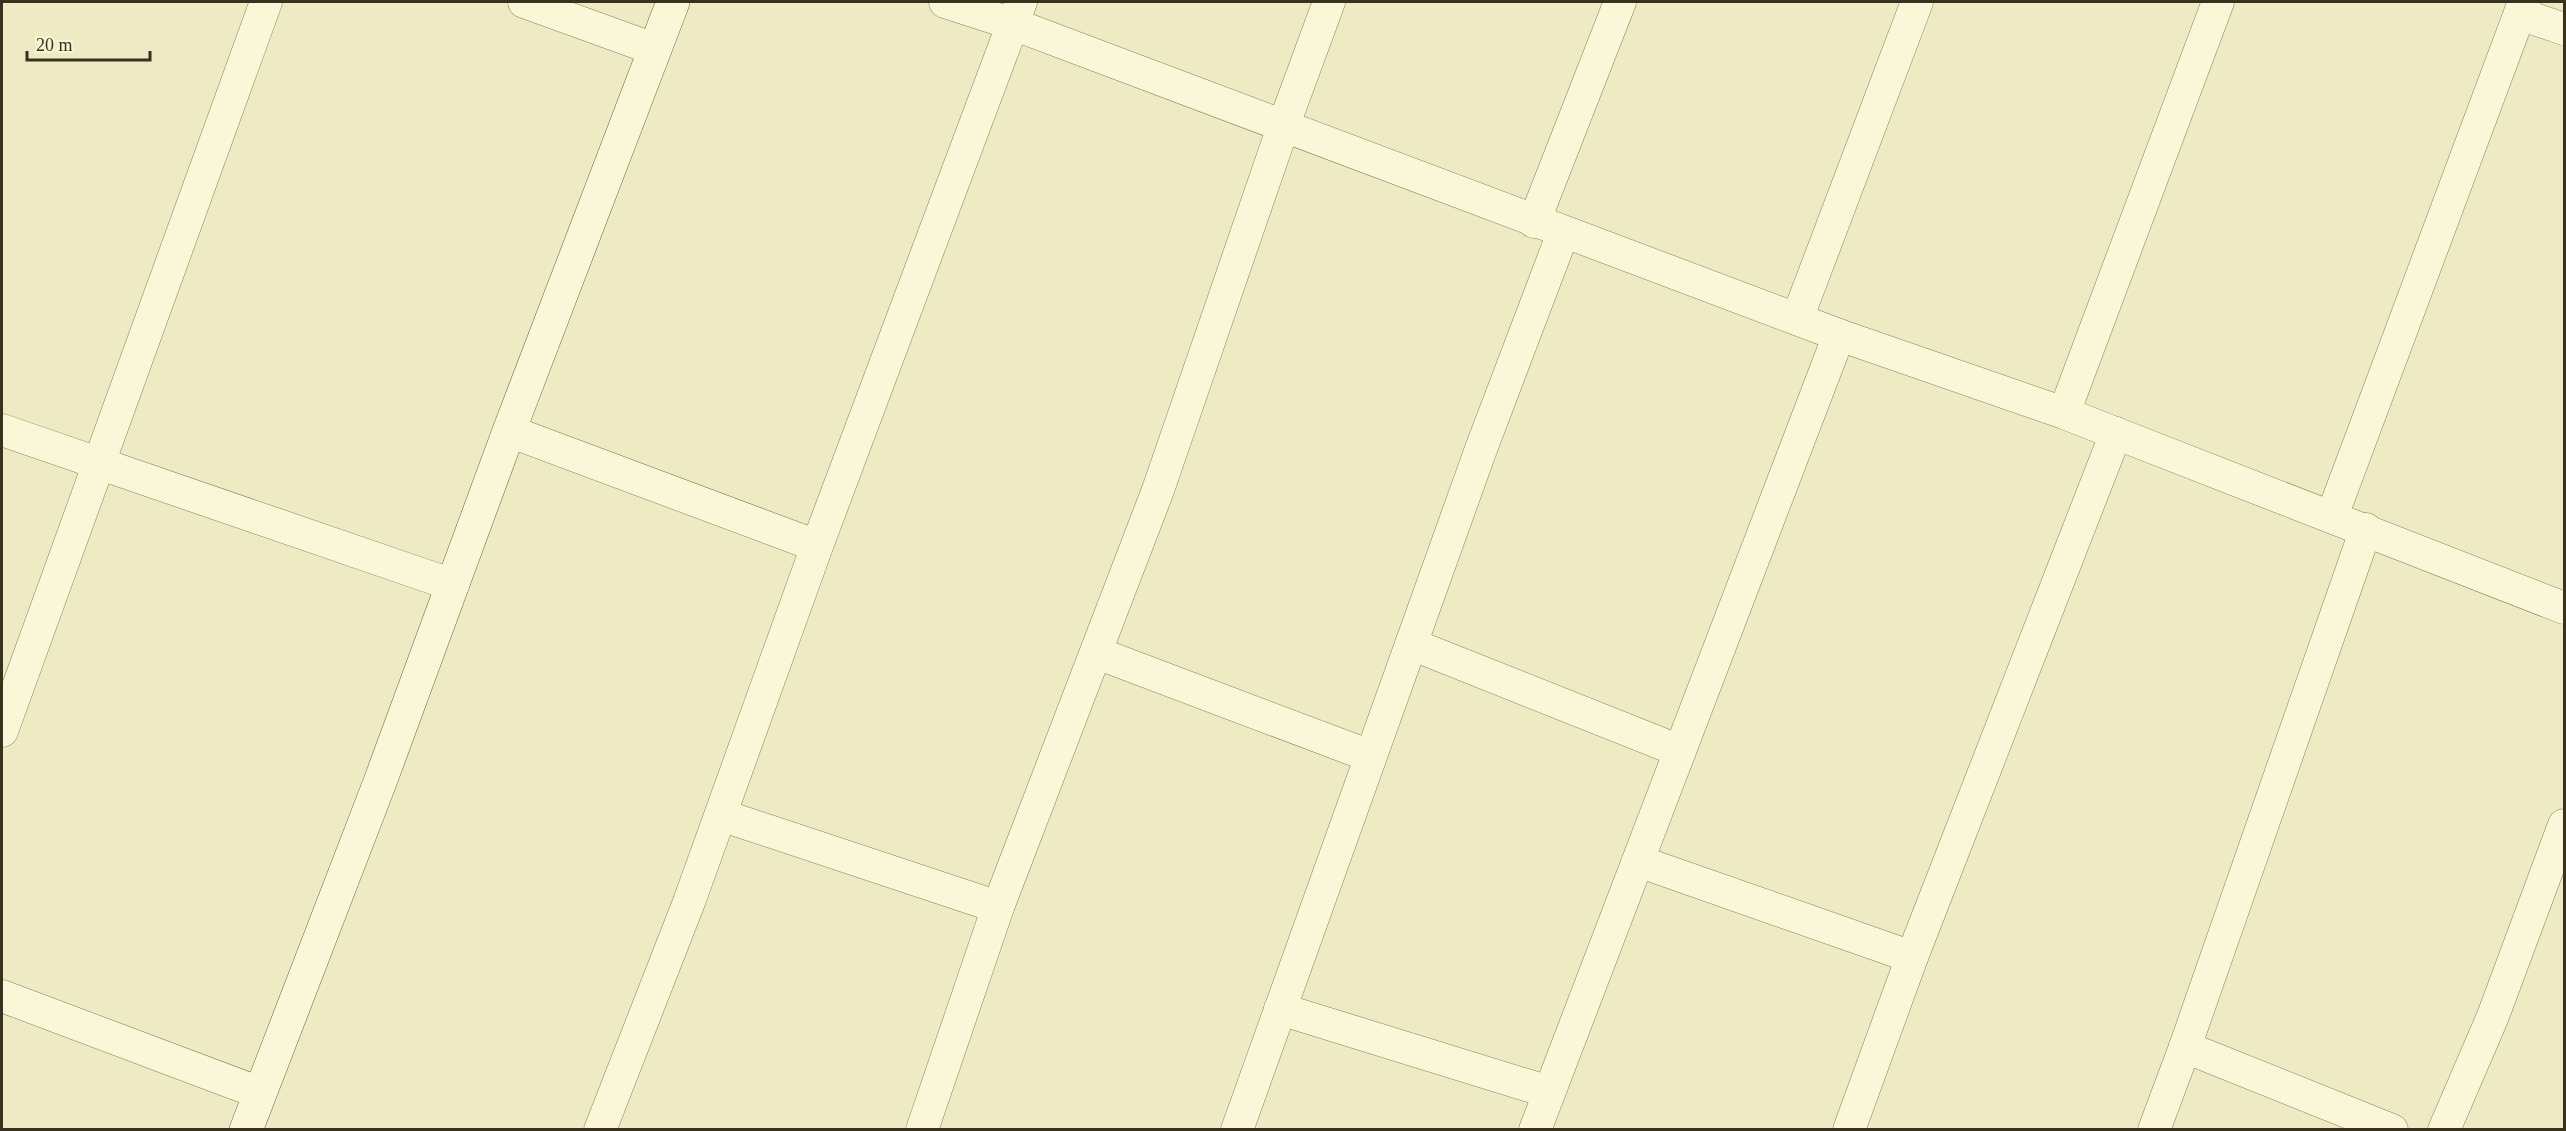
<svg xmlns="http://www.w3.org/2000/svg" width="2566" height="1131" font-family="Georgia,serif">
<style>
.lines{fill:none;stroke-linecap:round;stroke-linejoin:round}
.street-casing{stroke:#897e5a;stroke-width:33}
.secondary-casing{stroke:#6b5e3d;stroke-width:34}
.street{stroke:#f9f7d7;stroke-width:32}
.secondary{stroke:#f9f7d7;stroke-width:33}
</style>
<rect width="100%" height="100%" fill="#eeebc4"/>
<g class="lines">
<defs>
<g id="street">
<polyline points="524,2 654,49"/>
<polyline points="945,2 1013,24 1839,335 2064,413 2564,608"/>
<polyline points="2520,14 2564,29"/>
<polyline points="1534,222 1620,2"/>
<polyline points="1797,319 1917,2"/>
<polyline points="2064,413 2218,2"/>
<polyline points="2,430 453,585"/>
<polyline points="509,431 817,546"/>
<polyline points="2332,516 2524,2"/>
<polyline points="1411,644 1680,751"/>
<polyline points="1097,653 1370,756"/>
<polyline points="2,731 266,2"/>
<polyline points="721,815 998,907"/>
<polyline points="1638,861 1912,957"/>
<polyline points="2,996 260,1093"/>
<polyline points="1280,1009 1549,1092"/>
<polyline points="2185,1047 2392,1130"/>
<polyline points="600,1130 689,902 817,546 1021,2"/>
<polyline points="922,1130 998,907 1158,490 1283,127 1329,2"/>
<polyline points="1237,1130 1481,449 1563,233"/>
<polyline points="1535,1130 1839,335"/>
<polyline points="1849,1130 1912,957 2116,433"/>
<polyline points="2154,1130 2185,1047 2366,529"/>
<polyline points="2444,1130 2493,1016 2564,825"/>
</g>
<polyline id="secondary" points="246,1130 380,782 509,431 673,2"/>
</defs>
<!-- street casing -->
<use href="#street" class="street-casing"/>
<!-- secondary casing -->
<use href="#secondary" class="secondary-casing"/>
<!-- street -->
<use href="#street" class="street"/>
<!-- secondary -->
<use href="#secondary" class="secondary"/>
</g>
<!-- border -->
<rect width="2566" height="1131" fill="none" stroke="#39311e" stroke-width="6"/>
<!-- scale -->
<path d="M27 51v9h123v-9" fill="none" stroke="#39311e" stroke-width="3"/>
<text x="36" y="51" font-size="18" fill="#39311e" stroke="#f6f4d3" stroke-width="4.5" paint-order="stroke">20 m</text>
</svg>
